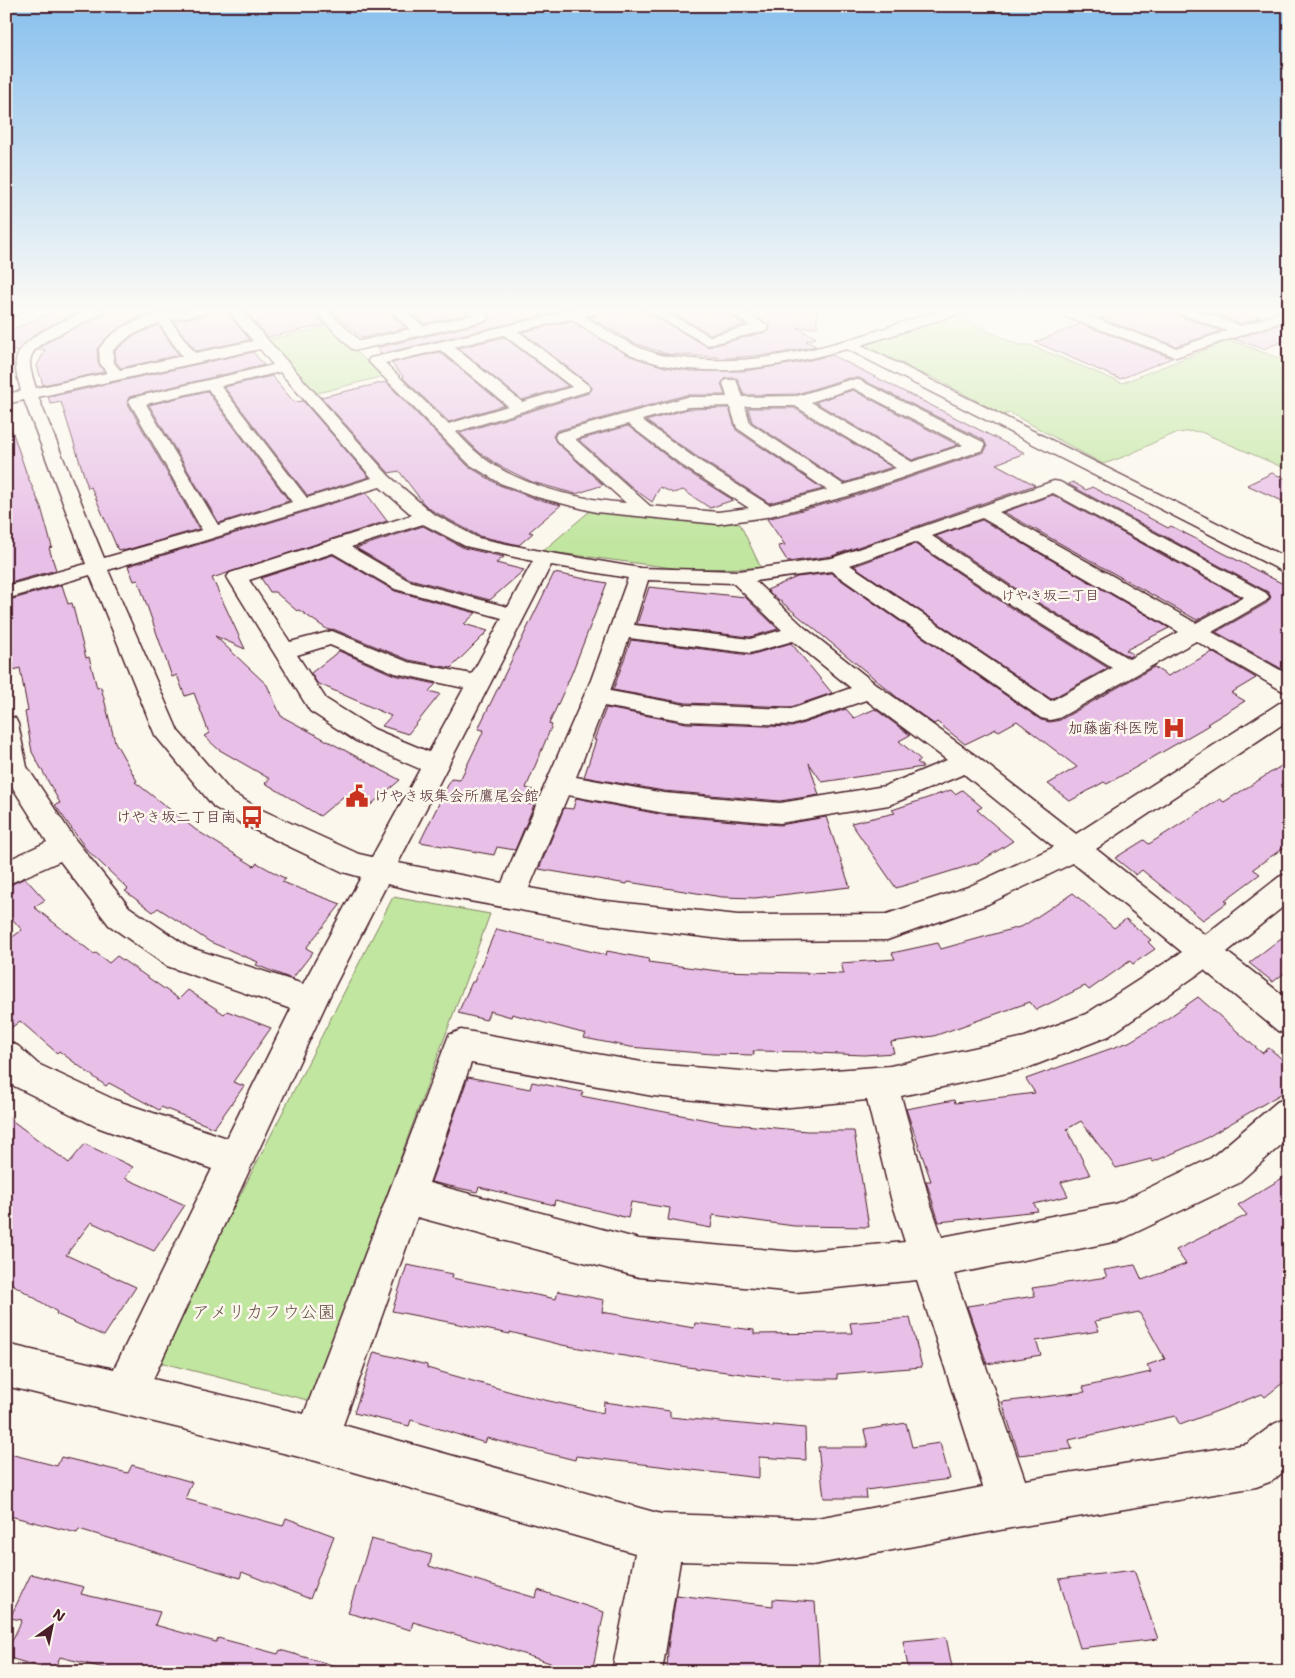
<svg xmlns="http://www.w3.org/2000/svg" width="1295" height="1678" font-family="'Shantell Sans','Klee One',sans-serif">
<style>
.green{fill:#c1e6a0;stroke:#868266}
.building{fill:#e8bfe7;stroke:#4a1f2b}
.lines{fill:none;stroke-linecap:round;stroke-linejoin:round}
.minor-casing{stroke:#4a1f2b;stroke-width:3}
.minor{fill:#fbf7ec;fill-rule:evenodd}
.labels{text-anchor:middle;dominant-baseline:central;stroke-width:5;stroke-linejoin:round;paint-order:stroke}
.far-neighbourhood-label{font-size:14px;fill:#4a1f2b;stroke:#fbf7ec}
.poi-label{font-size:15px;fill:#4a1f2b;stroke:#fbf7ec;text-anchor:end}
.near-park-label{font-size:18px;fill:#685148;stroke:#fbf7ec}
</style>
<rect width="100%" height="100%" fill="#fbf7ec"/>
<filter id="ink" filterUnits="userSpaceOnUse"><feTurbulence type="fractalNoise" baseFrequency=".02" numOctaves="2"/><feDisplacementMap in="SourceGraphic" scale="10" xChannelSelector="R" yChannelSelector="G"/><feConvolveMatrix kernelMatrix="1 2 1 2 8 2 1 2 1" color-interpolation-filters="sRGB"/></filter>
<g filter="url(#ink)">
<!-- green -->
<g class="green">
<path d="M955 316 1019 345H1030L1122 383 1230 340 1289 362V470L1201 432C1176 429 1160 440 1139 450 1127 456 1115 460 1103 464L1010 413 1002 415 996 411 932 377 911 370 907 365 882 356 868 347V342L871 341Z"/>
<polygon points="328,327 384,376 314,394 266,340"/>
<polygon points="591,510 740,524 761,568 681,569 543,551"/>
<polygon points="393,897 490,914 311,1401 155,1361"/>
</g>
<!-- building -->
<g class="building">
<polygon points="59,310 82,310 36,333 18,351 6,351 6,332"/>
<polygon points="106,310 171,310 133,320 108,336 97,349 98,363 104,372 43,385 37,366 45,350 37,350 54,338 98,317"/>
<polygon points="208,310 225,310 250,340 196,351 173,321 205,315"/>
<polygon points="244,310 311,310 325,325 268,337"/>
<polygon points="330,310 387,310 406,328 362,338"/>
<polygon points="407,310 465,310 468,314 424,324"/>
<polygon points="485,310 559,312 381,354 376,348 487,322 491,317"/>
<polygon points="599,310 644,310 708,347 769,331 770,325 746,310 817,310 817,327 798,328 816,338 806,341 816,346 776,354 730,358 667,354 634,343 589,317 596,315"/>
<polygon points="668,310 723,310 745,325 710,334"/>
<polygon points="1117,310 1175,310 1177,315 1221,331 1176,346 1099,318"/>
<polygon points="1204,310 1241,310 1261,317 1241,324"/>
<polygon points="571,321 630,356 665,367 691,371 744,371 797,363 832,355 1025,453 996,464 1035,485 832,556 788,562 778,546 785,545 767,519 849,498 984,452 987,447 984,440 859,378 848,378 797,394 744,395 737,378 726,378 721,384 725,395 686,395 556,431 553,436 556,442 603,485 576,494 532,482 498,465 479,452 460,433 589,393 592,389 589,384 522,332"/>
<polygon points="1081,324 1172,358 1120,379 1035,342"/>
<polygon points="1281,324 1289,326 1289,339 1263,349 1234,339"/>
<polygon points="158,325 179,355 121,368 116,362 115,351 132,337"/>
<polygon points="504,337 568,386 522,400 458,348"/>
<polygon points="253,352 264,365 129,397 127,402 199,529 123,551 123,549 118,550 91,487 88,488 61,402 51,404 48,397"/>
<polygon points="440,352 504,405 449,422 403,378 404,377 391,363"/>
<polygon points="272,376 294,402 303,401 369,477 308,496 224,387"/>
<polygon points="386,382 468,466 499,485 536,499 561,505 529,532 533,533 519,545 479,536 433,511 424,504 399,471 389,473 321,397"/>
<polygon points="853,390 958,445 912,460 815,402"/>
<polygon points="207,391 289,501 219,523 149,405"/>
<polygon points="729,408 736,430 823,489 769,503 696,456 646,421 688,409"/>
<polygon points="748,408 794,408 892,467 844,483 752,422"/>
<polygon points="10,424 27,475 41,507 52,547 49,548 56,570 6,584 6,425"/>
<polygon points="628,426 682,468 733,500 710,508 683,490 673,493 660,487 652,502 634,489 579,440"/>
<polygon points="1272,473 1289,480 1289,504 1247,485"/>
<polygon points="1073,482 1086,490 1092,487 1168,528 1171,526 1289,587 1289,673 1216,632 1267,603 1271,597 1268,592 1068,484"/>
<polygon points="366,493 387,521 212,578 245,649 215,636 267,685 281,716 400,780 367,808 344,796 320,816 265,783 270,779 218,749 204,736 209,733 194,693 185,696 177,675 172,677 138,580 134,581 128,566"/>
<polygon points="1053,495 1240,597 1197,620 1004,512"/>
<polygon points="982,520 1169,628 1126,650 1133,654 1129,657 1024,594 936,536"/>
<polygon points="423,526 464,548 504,557 496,563 524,570 490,600 410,579 356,548"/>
<polygon points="915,544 1008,606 1108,668 1051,699 854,566"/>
<polygon points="333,555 395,591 476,613 464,624 488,631 451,668 409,660 333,629 328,630 299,610 297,611 275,592 270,592 261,578"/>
<polygon points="554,573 607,583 571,675 549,724 552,725 526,788 533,790 527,804 534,805 515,850 497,847 494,855 420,842 451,779 460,780 484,730 478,729"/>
<polygon points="831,573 1041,720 1050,722 1060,720 1154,667 1168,676 1212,652 1256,678 1231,693 1245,701 1207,724 1209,725 1107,784 1104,782 1070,801 1048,784 1077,767 1017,721 999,731 996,729 965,744 937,722 934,724 898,698 767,590 797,577"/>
<polygon points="62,585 68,604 72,603 86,658 89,657 97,688 101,687 115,742 137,781 135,782 196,830 254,866 257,863 286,879 282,882 341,904 306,948 313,952 292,979 256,965 258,962 210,942 158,908 153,912 125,891 128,889 86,849 55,805 60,803 32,752 25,712 28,711 20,668 14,670 6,625 6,601"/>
<polygon points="649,587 745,597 778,629 750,637 637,624"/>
<polygon points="631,640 750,655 791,643 832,693 791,707 686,703 613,690"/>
<polygon points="339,651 394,675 436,684 429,691 440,694 408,734 382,726 391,716 317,683 311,673"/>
<polygon points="606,708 686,723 792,727 846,709 854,718 875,709 910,735 899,741 921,760 917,762 923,767 822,782 809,763 819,795 780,801 664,791 584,777 596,740 594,740"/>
<polygon points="1289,761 1289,844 1253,869 1260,874 1225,900 1228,902 1203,920 1142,870 1136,875 1115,858 1144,840 1149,844 1220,799 1224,802"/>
<polygon points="951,790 955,794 962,790 982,807 977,810 1013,841 978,863 896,888 851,823 895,813 892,810"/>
<polygon points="576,798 664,815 780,825 826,817 850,887 755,898 722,897 628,882 627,884 539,869 564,808 573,809"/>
<polygon points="25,878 45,900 34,907 94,954 96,953 109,963 117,956 179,999 188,990 224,1014 227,1011 271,1028 233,1082 244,1086 214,1128 161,1107 159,1110 109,1083 106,1086 59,1051 57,1053 20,1021 6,1032 6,942 22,930 6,912 6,887"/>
<polygon points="1073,893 1114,928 1126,919 1151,940 1148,942 1155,949 1133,964 1130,961 1089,990 1085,986 1036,1010 1030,1002 934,1036 891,1042 894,1053 864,1055 816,1053 816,1052 753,1051 754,1055 712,1054 630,1047 584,1038 586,1034 512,1014 511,1017 490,1011 486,1020 458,1013 472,982 474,982 496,929 606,955 607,951 649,959 648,962 718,971 844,974 841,963 895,959 892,953 938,943 941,949 1023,926"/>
<polygon points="1289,932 1289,969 1273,982 1249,963"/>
<polygon points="1198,997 1262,1053 1269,1048 1289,1065 1289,1089 1201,1141 1153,1162 1151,1159 1116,1168 1081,1121 1067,1129 1090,1175 1061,1182 1068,1196 1034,1204 1038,1211 939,1222 926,1181 931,1181 906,1109 954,1100 955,1103 1035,1093 1026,1079 1129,1042 1161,1023"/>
<polygon points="468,1077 530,1089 532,1082 583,1092 581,1096 723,1123 807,1131 854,1131 869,1227 794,1226 713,1215 711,1228 668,1220 670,1208 631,1202 628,1218 555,1200 554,1205 479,1187 477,1192 431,1182"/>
<polygon points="6,1116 69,1163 85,1144 133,1167 125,1178 185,1205 154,1251 91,1222 66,1255 136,1287 104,1336 56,1314 57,1312 6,1280"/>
<polygon points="1289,1174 1289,1378 1265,1397 1262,1394 1180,1425 1175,1416 1069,1440 1072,1449 1019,1455 1002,1402 1085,1392 1083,1387 1151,1372 1147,1365 1165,1359 1139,1312 1095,1321 1099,1331 1036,1341 1041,1355 987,1364 967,1306 1035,1296 1032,1288 1107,1277 1104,1270 1135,1265 1142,1280 1186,1264 1176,1250 1247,1215 1238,1205"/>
<polygon points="407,1265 453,1274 452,1278 556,1299 558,1291 604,1300 602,1312 694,1328 695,1323 754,1330 754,1334 852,1333 850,1323 910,1318 922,1367 837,1374 837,1379 783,1379 687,1367 562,1345 510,1332 510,1334 392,1311"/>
<polygon points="374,1352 427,1365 427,1368 518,1394 603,1413 604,1402 670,1411 670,1417 773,1427 773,1425 805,1428 806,1460 759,1457 759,1478 576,1456 575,1460 487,1438 485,1443 411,1420 409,1426 354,1413"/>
<polygon points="906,1423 912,1447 940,1443 950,1479 866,1490 867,1498 824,1498 818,1447 868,1447 864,1430"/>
<polygon points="6,1453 57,1466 61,1457 128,1473 132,1465 192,1482 185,1499 283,1526 286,1518 334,1536 310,1599 242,1572 240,1578 79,1529 77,1533 6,1515"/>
<polygon points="371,1539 432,1555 429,1566 536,1598 538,1590 604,1612 592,1672 577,1672 496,1645 495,1646 413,1622 411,1630 348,1613"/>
<polygon points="1134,1570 1158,1639 1080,1648 1059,1579"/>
<polygon points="31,1574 84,1587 81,1594 160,1612 155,1625 216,1642 218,1638 278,1654 280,1650 336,1666 336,1672 120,1672 60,1657 54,1671 6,1657 6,1653 22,1620 10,1618"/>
<polygon points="676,1595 773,1606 773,1599 815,1602 820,1672 667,1672 668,1648"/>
<polygon points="946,1637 953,1672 909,1672 903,1641"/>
</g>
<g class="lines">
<defs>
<g id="minor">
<polygon points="8,310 25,310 6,321 6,312"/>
<path d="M87 310H104C90 326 38 335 31 357 28 366 33 378 36 388L107 373 100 363 99 349C122 316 170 310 206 310L205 313 170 320 195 353 253 341 227 310H241L389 476 432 513 478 538 545 552 640 568 739 571 832 558 1054 481 1060 482 1266 593 1269 597 1266 601 1212 632 1289 675V693L1281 690 1196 641 1059 718 1050 720 1041 718 831 571 755 581 805 628 877 685 976 756 1076 834 1281 702 1289 700V720L1096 849 1205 935 1279 877 1289 873V902L1227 952 1289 1000V1035L1278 1031 1204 970 1109 1036 1025 1069 901 1096 930 1202 942 1237 1115 1204 1211 1158 1277 1102 1289 1097V1138L1237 1184 1118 1241 954 1274 1025 1480 1247 1444 1274 1424 1289 1417V1467L1272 1481 1256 1487 1011 1528 812 1565 680 1561 662 1672H612L635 1553 316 1461 6 1386V1344L114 1369 212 1169 97 1127 14 1086 6 1079V1041L18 1046 38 1064 115 1100 227 1138 291 1009 167 966 109 925 60 861 6 885V861L47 842 6 777V716L15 718 18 724 27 767 74 838 129 907 188 947 303 984 361 877 343 872 242 824 214 807 155 735 90 575 6 599V586L86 564 24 400 6 404V394L21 391C19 381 13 367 17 357 24 335 67 320 87 310ZM159 323 182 356 120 370 114 363 113 350 131 335ZM260 349 273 365 131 398 129 401 202 530 104 558 38 397ZM280 372 372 478 307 498 221 386ZM208 389 292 502 218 525 146 404ZM380 487 412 515 230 573 227 577 310 711 356 741 420 769 372 857 359 854 262 810 232 793 178 731 108 570ZM1053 493 1244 597 1196 623 999 512ZM982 518 1179 632 1129 659 1023 596 932 536ZM423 524 465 546 533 561 508 607 409 581 351 547ZM915 542 1009 604 1112 668 1051 701 850 565ZM333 553 395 589 502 618 472 674 408 662 332 631 290 642 249 580ZM551 565 628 578 591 680 502 883 398 863ZM648 580 733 583 782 630 750 639 634 625ZM629 638 750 653 793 641 851 688 791 709 686 705 610 691ZM330 645 395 673 464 688 429 752 374 729 326 699 297 655ZM866 700 947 760 885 786 780 803 664 793 576 777 604 706 686 721 792 725ZM964 774 1054 847 968 887 887 914 738 915 597 900 529 888 568 795 664 813 780 823 889 805ZM1073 863 1182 952 1086 1014 1025 1037 890 1066 779 1074 653 1064 461 1030 449 1035 304 1414 153 1379 331 993 387 884 420 892 597 924 738 941 887 940 988 904ZM471 1063 653 1096 779 1108 867 1100 892 1202 905 1242 796 1252 639 1239 429 1183ZM417 1217 639 1277 796 1292 917 1280 983 1487 812 1519 661 1514 343 1425Z"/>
<polygon points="313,310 327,310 360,341 410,329 389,310 404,310 423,326 472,315 467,310 482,310 489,317 487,320 357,350 352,349"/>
<path d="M560 310H597L596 313 584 316C605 329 627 344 651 352 661 356 673 357 684 358 746 366 807 352 864 335 897 325 929 310 963 310L962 313 861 345 1289 559V573L1282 571 847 349C782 366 706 382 640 358 615 349 593 333 571 319L518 331 588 385 591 388 588 391 456 432C464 440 472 449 481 456 521 487 577 499 626 503L557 441 555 437 557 433 687 397H727L723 383 726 380H736L743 397 797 396 849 380H859L983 442 985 446 983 450 848 496 766 517 718 524 596 512 537 497 500 483 469 464 368 361 370 358 375 357 562 313ZM504 335 572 387 522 402 454 347ZM440 350 508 406 448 424 385 363ZM853 388 963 445 912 462 811 402ZM730 406 737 428 827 490 769 505 695 458 642 420 688 407ZM745 406H795L896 468 844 485 750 423ZM628 424 683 466 749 508 718 512 650 506 575 439Z"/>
<polygon points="646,310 663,310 710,336 750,326 725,310 742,310 769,327 767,330 708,345"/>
<polygon points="1054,310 1073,310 1176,348 1227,331 1178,313 1177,310 1197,310 1241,326 1287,310 1289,319 1176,357 1055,313"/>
</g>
</defs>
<!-- minor casing -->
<use href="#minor" class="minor-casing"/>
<!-- minor -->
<use href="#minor" class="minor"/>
</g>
</g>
<!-- sky -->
<linearGradient id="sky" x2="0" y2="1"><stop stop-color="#88c0ee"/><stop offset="0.57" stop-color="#fdfbf6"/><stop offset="1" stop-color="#fdfbf6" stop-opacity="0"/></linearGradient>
<rect width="1295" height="545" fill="url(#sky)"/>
<!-- icons -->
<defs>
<symbol id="hospital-bare" viewBox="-9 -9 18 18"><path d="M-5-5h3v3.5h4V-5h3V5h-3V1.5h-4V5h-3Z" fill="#c8321e" stroke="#fbf7ec" stroke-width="2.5" paint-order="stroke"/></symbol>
<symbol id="civic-bare" viewBox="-9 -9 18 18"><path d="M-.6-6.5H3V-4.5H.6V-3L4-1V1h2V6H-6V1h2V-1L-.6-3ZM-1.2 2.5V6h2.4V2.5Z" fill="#c8321e" stroke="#fbf7ec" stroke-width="2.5" paint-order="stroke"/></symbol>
<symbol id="bus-bare" viewBox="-9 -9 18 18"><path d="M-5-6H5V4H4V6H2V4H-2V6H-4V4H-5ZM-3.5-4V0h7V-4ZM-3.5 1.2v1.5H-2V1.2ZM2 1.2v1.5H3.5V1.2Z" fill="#c8321e" stroke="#fbf7ec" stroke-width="2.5" paint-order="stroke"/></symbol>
</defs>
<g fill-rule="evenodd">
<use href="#hospital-bare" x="1158" y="712" width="32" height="32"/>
<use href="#civic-bare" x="341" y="780" width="32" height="32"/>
<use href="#bus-bare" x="236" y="801" width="32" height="32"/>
</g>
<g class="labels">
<!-- far-neighbourhood labels -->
<g class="far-neighbourhood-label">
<text x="1050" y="595">けやき坂二丁目</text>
</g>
<!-- poi labels -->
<g class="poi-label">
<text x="1158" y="728">加藤歯科医院</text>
<text x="374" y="796" text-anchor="start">けやき坂集会所鷹尾会館</text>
<text x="236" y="817">けやき坂二丁目南</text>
</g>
<!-- near-park labels -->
<g class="near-park-label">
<text x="264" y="1312">アメリカフウ公園</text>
</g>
</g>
<!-- margin -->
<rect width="1295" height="1678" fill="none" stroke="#fbf7ec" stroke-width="25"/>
<rect x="12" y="12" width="1270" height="1653" fill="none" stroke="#4a1f2b" stroke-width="2" filter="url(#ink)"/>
<!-- north arrow -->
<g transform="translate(52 1626) rotate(33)" stroke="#fbf7ec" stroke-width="4" paint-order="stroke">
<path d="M0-4L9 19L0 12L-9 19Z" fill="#4a1f2b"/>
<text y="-8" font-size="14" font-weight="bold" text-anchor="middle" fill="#4a1f2b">N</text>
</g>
</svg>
